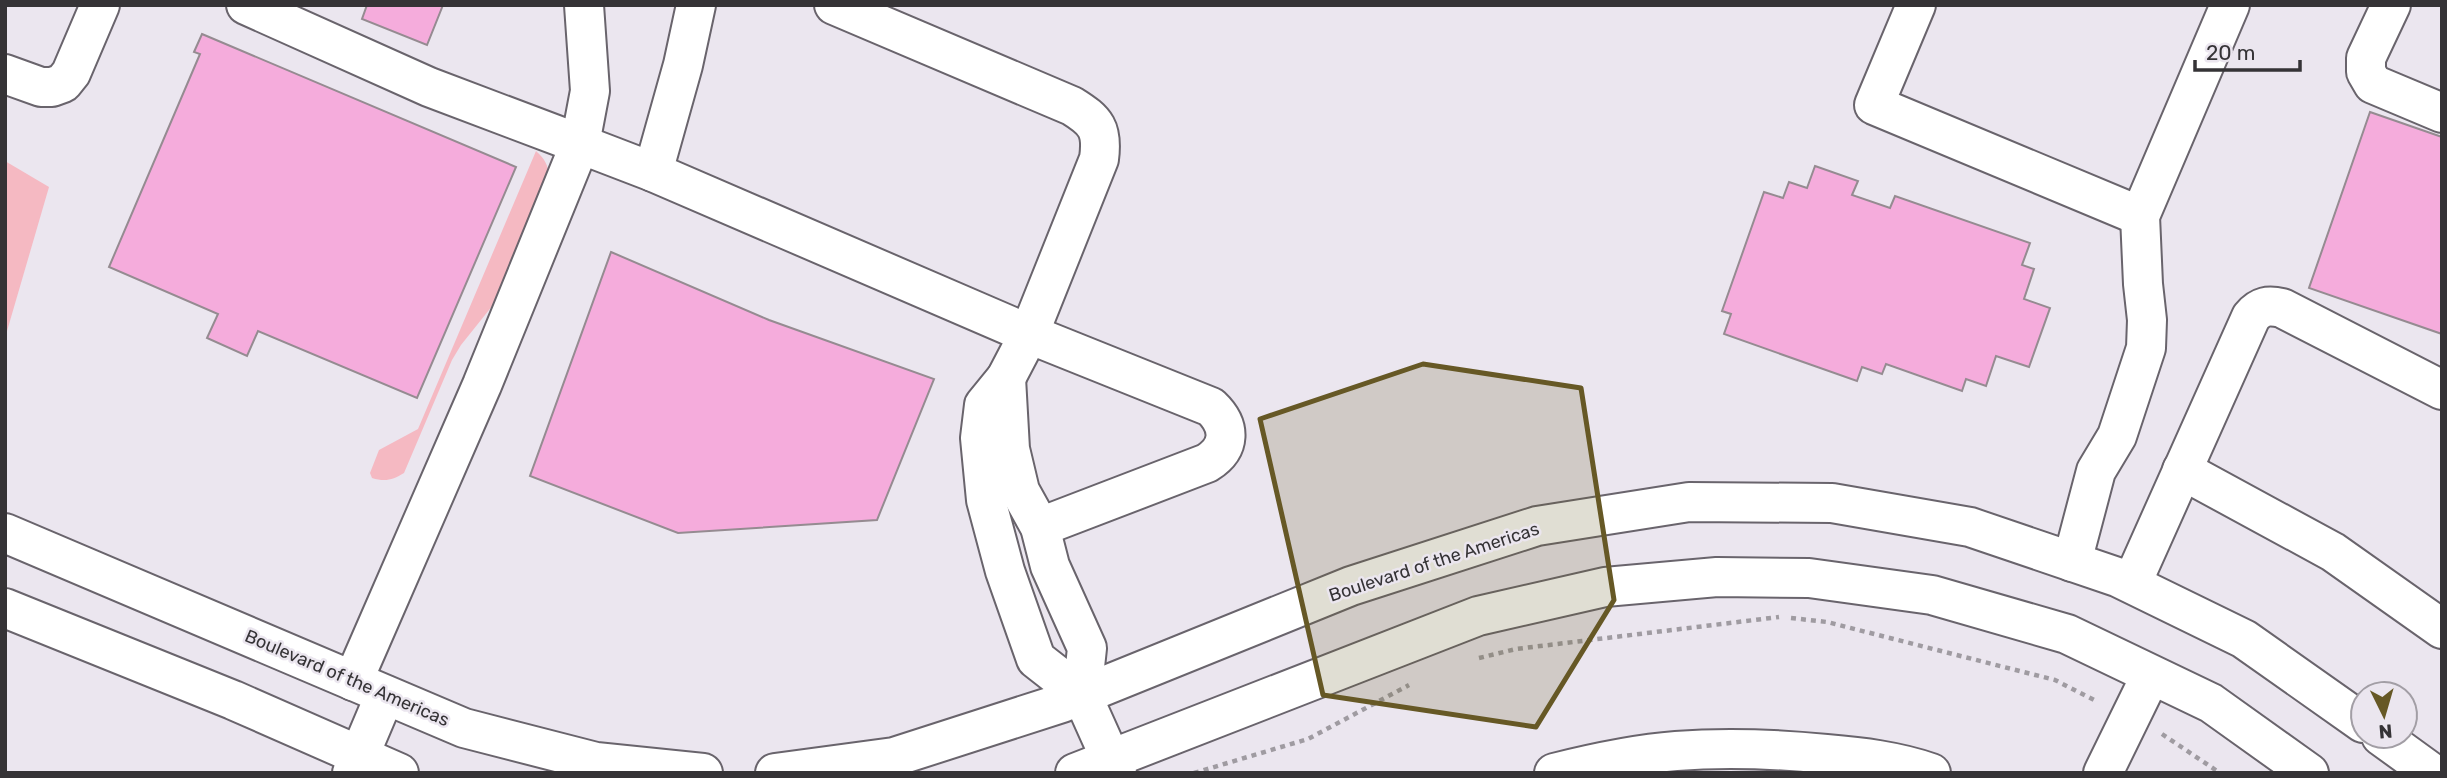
<svg xmlns="http://www.w3.org/2000/svg" width="2447" height="778" font-family="Rubik,sans-serif">
<style>
.green{fill:#f5b9c2}
.building{fill:#f5acdc;stroke:#958b91;stroke-width:2}
.lines{fill:none;stroke-linecap:round;stroke-linejoin:round}
.minor-casing{stroke:#69646c;stroke-width:42}
.path{stroke:#9f9ba1;stroke-width:4.5;stroke-dasharray:5 5;stroke-linecap:butt}
.minor{stroke:#fff;stroke-width:38}
.marked{fill:#665825;fill-opacity:0.2;stroke:#665825;stroke-width:5;stroke-linejoin:round}
.labels{text-anchor:middle;dominant-baseline:central;stroke-width:5;stroke-linejoin:round;paint-order:stroke}
.street-label{font-size:18px;fill:#353336;stroke:#ebe6ef}
</style>
<rect width="100%" height="100%" fill="#ebe6ef"/>
<!-- green -->
<g class="green">
<path d="M536 151C545 159 548 165 549 176L497 300 461 345 452 360 404 473C393 480 385 482 372 478L370 473 379 450 418 429Z"/>
<polygon points="5,161 49,187 5,338"/>
</g>
<!-- building -->
<g class="building">
<polygon points="367,5 443,5 427,45 362,19"/>
<polygon points="202,34 516,167 417,398 258,331 247,356 207,338 218,314 109,267 200,54 194,52"/>
<polygon points="2370,112 2442,137 2442,334 2309,288"/>
<polygon points="1815,166 1858,181 1852,195 1890,208 1895,196 2030,243 2022,265 2034,269 2024,299 2050,308 2029,367 1996,356 1986,386 1966,379 1962,391 1886,364 1882,374 1862,367 1857,381 1724,334 1731,314 1722,311 1764,192 1783,198 1789,182 1807,188"/>
<polygon points="611,252 769,320 934,379 877,520 678,533 530,476"/>
</g>
<g class="lines">
<defs>
<g id="minor">
<polyline points="246,5 429,87 580,144 590,91 584,5"/>
<path d="M696 5 683 65 653 172 1029 334 1211 407C1231 426 1231 448 1207 463L1040 527"/>
<path d="M834 5 1072 106C1096 121 1103 129 1099 159L1029 334 1006 378 984 405 980 438 986 500 1005 571 1036 659 1082 695 1117 773"/>
<polyline points="1916,5 1874,105 2140,216"/>
<polyline points="2391,5 2366,58 2366,72 2373,84 2442,113"/>
<polyline points="5,74 41,87 52,87 63,83 71,73 100,5"/>
<polyline points="1006,378 1010,449 1020,491 1040,527 1050,566 1087,648 1082,695"/>
<polyline points="2182,470 2333,552 2442,629"/>
<polyline points="5,533 464,728 596,762 703,773"/>
<polyline points="2072,562 2096,471 2117,436 2146,348 2147,320 2143,284 2140,216 2230,5"/>
<path d="M2132 583 2251 317C2260 306 2268 305 2282 308L2442 390"/>
<polyline points="5,608 233,700 399,773"/>
<polyline points="353,681 482,385 580,144 653,172"/>
<polyline points="2381,736 2432,773"/>
<polyline points="352,773 385,695"/>
<polyline points="775,773 894,757 1062,703 1351,586 1537,526 1689,502 1832,503 1970,527 2117,577 2244,639 2363,723"/>
<polyline points="1075,773 1478,616 1605,587 1717,577 1809,578 1932,595 2067,634 2211,703 2309,773"/>
<path d="M1554 773C1594 763 1635 754 1676 751 1725 747 1776 749 1826 754 1861 757 1897 761 1931 773"/>
<polyline points="2103,773 2151,675"/>
</g>
</defs>
<!-- minor casing -->
<use href="#minor" class="minor-casing"/>
<!-- path -->
<g class="path">
<polyline points="1791,618 1827,622 2055,680 2098,702"/>
<polyline points="1479,658 1516,649 1779,617"/>
<polyline points="2162,734 2220,773"/>
<polyline points="1194,773 1308,739 1409,685"/>
</g>
<!-- minor -->
<use href="#minor" class="minor"/>
</g>
<!-- marked area -->
<path class="marked" d="M1423 364 1581 388 1614 600 1536 727 1323 695 1260 419Z"/>
<g class="labels">
<!-- street labels -->
<g class="street-label">
<text transform="translate(1434 562) rotate(-18)">Boulevard of the Americas</text>
<text transform="translate(347 678) rotate(23)">Boulevard of the Americas</text>
</g>
</g>
<!-- border -->
<rect width="2447" height="778" fill="none" stroke="#353336" stroke-width="14"/>
<!-- north arrow -->
<g transform="translate(2384 715) rotate(175)"><circle r="33" fill="#ebe6ef" stroke="#a29ea5" stroke-width="2"/>
<path d="M0-5L12 26L0 18L-12 26Z" fill="#665825"/>
<text y="-10" font-size="19" font-weight="bold" text-anchor="middle" fill="#353336">N</text>
</g>
<!-- scale -->
<path d="M2195 60v10h105v-10" fill="none" stroke="#353336" stroke-width="3.5"/>
<text x="2206" y="60" font-size="21" fill="#353336" stroke="#ebe6ef" stroke-width="5" paint-order="stroke">20 m</text>
</svg>
